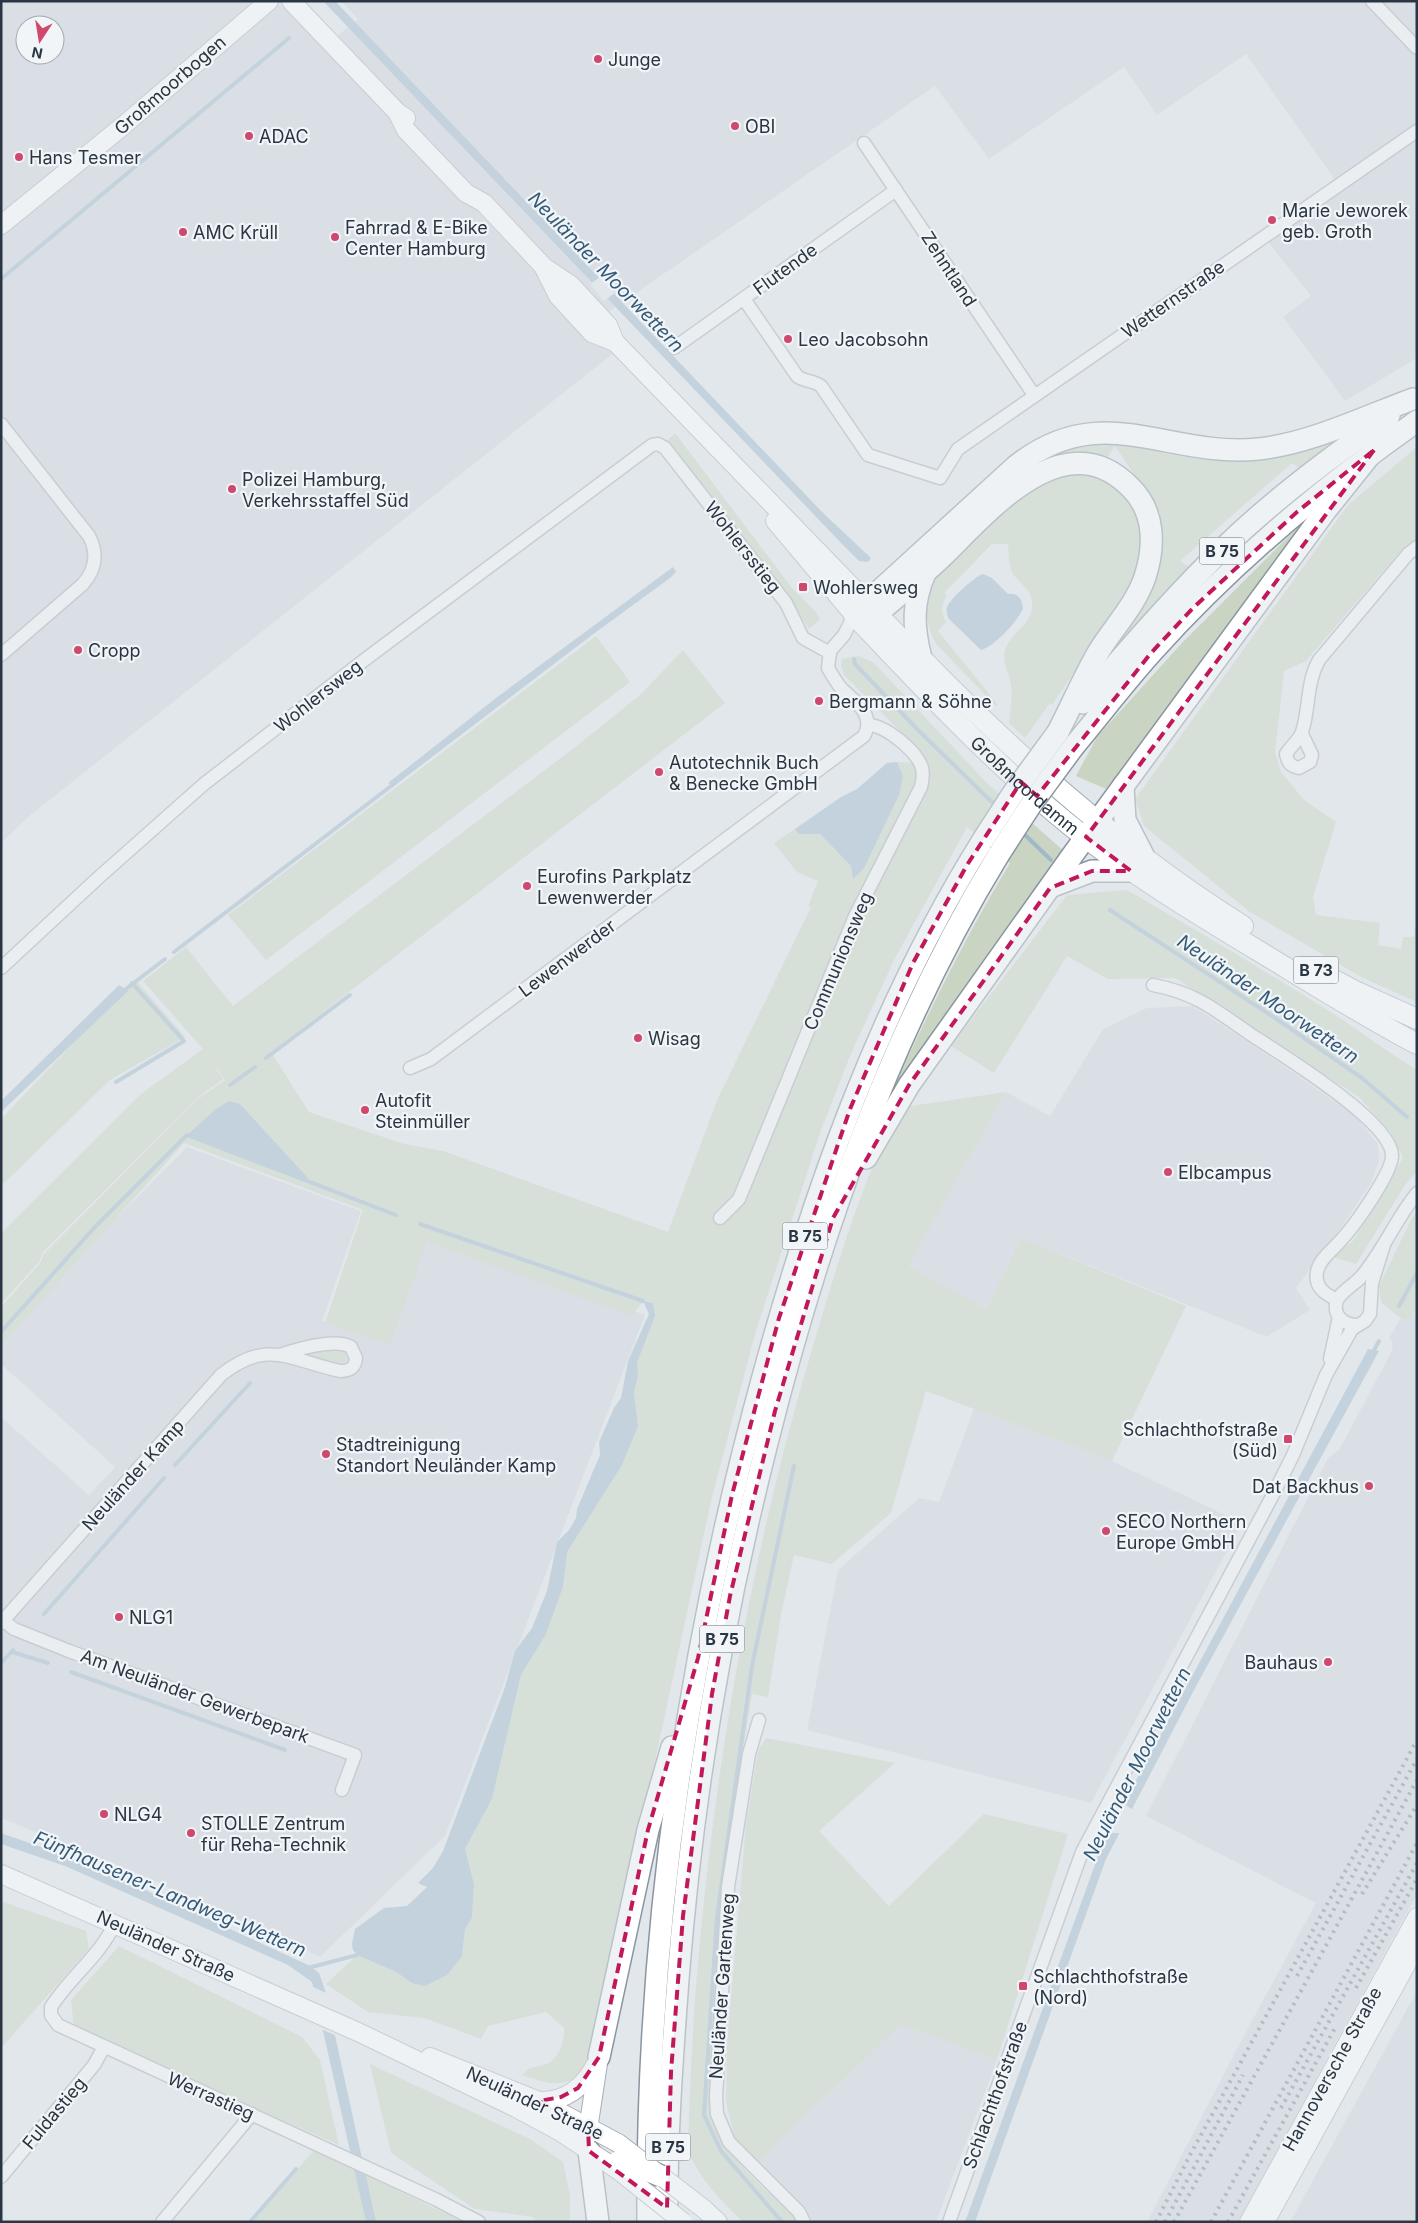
<svg xmlns="http://www.w3.org/2000/svg" width="1418" height="2223" font-family="Inter,sans-serif">
<style>
.built{fill:#d0d6dd;fill-rule:evenodd}
.green{fill:#cad4c3}
.water{fill:#9db9ca}
.pier{fill:#e2e7eb}
.lines{fill:none;stroke-linecap:round;stroke-linejoin:round}
.stream{stroke:#9db9ca;stroke-width:4}
.minor-casing{stroke:#a7aeb5;stroke-width:15}
.secondary-casing{stroke:#a7aeb5;stroke-width:20}
.primary-casing{stroke:#a1acb6;stroke-width:22}
.trunk-casing{stroke:#8996a1;stroke-width:24}
.minor{stroke:#f5f7f9;stroke-width:12}
.secondary{stroke:#fff;stroke-width:18}
.primary{stroke:#fff;stroke-width:20}
.trunk{stroke:#fff;stroke-width:21}
.rail{stroke:#7c8894;stroke-width:4;stroke-dasharray:2.5 5;stroke-linecap:butt}
.secondary-bridge-casing{stroke:#a7aeb5;stroke-width:20;stroke-linecap:butt}
.trunk-bridge-casing{stroke:#8996a1;stroke-width:24;stroke-linecap:butt}
.secondary-bridge{stroke:#fff;stroke-width:18}
.trunk-bridge{stroke:#fff;stroke-width:21}
.marked{fill:none;stroke:#c2185b;stroke-width:4;stroke-dasharray:10 6;stroke-linejoin:round}
.poi-dot{fill:#cf486d;stroke:#f2f5f8;stroke-width:2}
.labels{text-anchor:middle;dominant-baseline:central;stroke-width:4.5;stroke-linejoin:round;paint-order:stroke}
.shield{fill:#f2f5f8;stroke:#666f79;stroke-width:1}
.shield-label{font-size:16px;font-weight:bold;fill:#2a3643}
.poi-label{font-size:18px;fill:#2a3643;stroke:#f2f5f8;text-anchor:start}
.street-label{font-size:18px;fill:#2a3643;stroke:#f2f5f8}
.water-label{font-size:19px;font-style:italic;fill:#345a77;stroke:#f2f5f8}
</style>
<rect width="100%" height="100%" fill="#e2e7eb"/>
<!-- built -->
<g class="built">
<path d="M1 1H276L323 47 358 19 341 1H1417V358L1345 401 1283 317 1311 296 1260 232 1335 180 1246 54 1157 115 1124 67 989 159 935 86 590 325 615 352 28 817 1 843ZM25 25H55V55H25Z"/>
<polygon points="1193,1006 1278,1062 1355,1116 1378,1144 1379,1162 1371,1183 1343,1225 1296,1288 1310,1310 1267,1337 1021,1238 986,1309 907,1266 1006,1092 1050,1116 1103,1029 1147,1008"/>
<polygon points="187,1147 361,1211 322,1321 387,1343 426,1235 645,1315 445,1836 320,1957 139,1874 1,1818 1,1417 89,1495 115,1467 1,1364 1,1342 63,1272"/>
<polygon points="1417,1310 1417,1894 1238,2222 1147,2222 1242,2039 1316,1903 1146,1816 1328,1458 1339,1450 1391,1353 1393,1343 1389,1338 1395,1328 1400,1319 1403,1320 1415,1314"/>
<polygon points="974,1409 1112,1461 1242,1523 1091,1803 807,1730 838,1570 919,1498 939,1502"/>
<polygon points="1417,1991 1417,2222 1290,2222"/>
<polygon points="901,2025 997,2060 936,2222 813,2222 809,2215 758,2161"/>
</g>
<!-- green -->
<g class="green">
<polygon points="675,433 792,588 816,612 820,619 809,629 794,605 667,441"/>
<polygon points="1103,440 1335,440 1299,468 1292,463 1180,561 1189,567 1117,644 1159,530 1160,513 1115,446 1105,461 1046,461 1042,457"/>
<polygon points="1417,447 1417,538 1402,549 1306,661 1284,671 1275,752 1281,772 1304,800 1336,822 1313,897 1316,915 1380,923 1378,945 1401,949 1403,937 1414,937 1415,927 1417,927 1417,1002 1363,978 1250,912 1144,826 1135,799 1348,505"/>
<path d="M1074 471 1114 482 1139 514 1143 555 1127 594 1052 705 1050 703 1025 738 1009 723C1010 710 1013 697 1011 685 1009 673 1002 663 1005 651 1010 631 1034 626 1032 602 1031 589 1020 584 1013 574 1008 565 1009 554 1008 544H992L944 593 947 596C940 605 941 613 946 622L938 631 998 705 996 706 937 645C924 625 926 604 927 581L1026 488Z"/>
<polygon points="1308,517 1200,669 1106,789 1076,776 1097,737 1181,644"/>
<polygon points="596,636 630,682 266,960 228,915"/>
<path d="M683 650 725 703 271 1052 309 1112 404 1144 443 1151 668 1232 718 1098 811 907 808 906 818 881 797 872 774 843 795 829 799 834H820L851 866 853 878 903 776 897 762 927 764 913 744 844 675 841 665 842 659 858 656 873 662 987 783 1066 853 892 1100 888 1099C926 1018 964 939 1010 863L967 827 894 960 850 1056 820 1133 755 1334 712 1497 590 2061 586 2074C559 2088 549 2084 522 2075 532 2065 532 2068 544 2065 560 2060 564 2042 564 2028L546 2012 488 2026 481 2039 424 2018 368 2012 326 1984 357 1955 396 1972 412 1983 462 1956 465 1929 472 1918 474 1884 465 1849 492 1799 521 1675 546 1634 563 1587 566 1552 622 1465 638 1426 634 1392 638 1376 636 1363 655 1316 653 1303 643 1301 632 1316 427 1242 390 1345 325 1323 363 1210 184 1143 1 1346V1307L41 1262 43 1255 198 1099 225 1080 207 1054 223 1079 199 1097 43 1252 39 1262 1 1304V1233L141 1094 203 1049 143 981 186 947 233 1006 574 748 640 695Z"/>
<path d="M1127 890C1196 930 1264 970 1331 1012 1360 1031 1387 1052 1417 1070V1171L1405 1185 1356 1264 1333 1257 1353 1241 1403 1158 1391 1133 1359 1097 1175 978 1108 979 1067 956 994 1073 951 1046 1067 895Z"/>
<polygon points="135,979 185,1037 110,1080 1,1186 1,1119"/>
<path d="M1006 1092 908 1266 986 1309 1021 1238 1186 1306 1112 1461 926 1391 891 1513 832 1564 794 1555 781 1615 768 1697 752 1694 739 1775 721 1917 709 2094C710 2102 711 2110 712 2117 721 2153 767 2192 795 2215L799 2222H743C722 2202 701 2181 689 2153 686 2144 689 2129 689 2119 690 2083 692 2049 694 2013 711 1784 749 1556 816 1336 831 1286 846 1235 865 1186 875 1158 890 1133 904 1107Z"/>
<polygon points="1417,1212 1417,1310 1410,1318 1403,1320 1381,1302 1379,1286 1412,1218"/>
<polygon points="314,1352 341,1352 345,1353 346,1357 344,1362 312,1358 311,1356"/>
<polygon points="766,1738 895,1763 819,1831 889,1906 984,1814 1068,1834 997,2060 901,2025 758,2161 735,2139 726,2103 727,2044 746,1825 758,1751"/>
<polygon points="1,1901 86,1931 89,1949 1,2048"/>
<polygon points="119,1946 302,2037 320,2060 339,2145 74,2028 71,2000"/>
<polygon points="370,2064 530,2139 563,2162 570,2195 570,2222 538,2222 533,2217 475,2209 391,2153"/>
<polygon points="314,2150 463,2222 253,2222"/>
</g>
<!-- water -->
<g class="water">
<polygon points="323,1 335,1 821,511 871,558 868,562 859,561 843,545"/>
<polygon points="673,567 676,572 670,578 592,635 394,786 388,783 496,698"/>
<path d="M983 574 992 578 1008 594C1018 593 1022 598 1023 608 1020 619 993 648 981 650L949 619C947 615 946 612 947 607 950 599 975 576 983 574Z"/>
<polygon points="897,762 903,776 899,795 864,868 853,879 851,866 820,834 799,834 795,829 841,797 857,789 887,763"/>
<polygon points="119,985 128,991 1,1112 1,1101"/>
<polygon points="229,1101 240,1104 307,1177 309,1181 187,1135 216,1109"/>
<polygon points="643,1301 653,1303 655,1316 637,1363 638,1376 634,1392 638,1426 622,1465 567,1552 563,1587 546,1634 521,1675 492,1799 465,1849 474,1884 472,1918 465,1929 462,1956 447,1975 425,1986 412,1983 396,1972 357,1955 353,1950 352,1944 355,1929 384,1908 407,1906 427,1887 418,1883 433,1868 443,1851 504,1690 515,1651 532,1628 547,1591 557,1542 569,1530 576,1518 577,1509 600,1455 599,1442 614,1408 621,1398 628,1361 649,1314"/>
<polygon points="1368,1349 1379,1351 1194,1690 1106,1859 975,2222 965,2222 1104,1840"/>
<polygon points="1,1833 89,1864 308,1965 319,1973 325,1990 376,2222 366,2222 312,1982 288,1965 65,1866 1,1844"/>
</g>
<!-- pier -->
<g class="pier">
<polygon points="600,277 615,293 604,301 590,284"/>
<polygon points="1125,1796 1126,1805 1134,1811 1122,1833 1105,1833"/>
<polygon points="311,1986 328,1994 337,2036 321,2029"/>
</g>
<g class="lines">
<!-- stream -->
<g class="stream">
<polyline points="1,279 289,38"/>
<polyline points="854,659 855,664 918,730 996,806"/>
<polyline points="1022,832 1051,860"/>
<polyline points="1110,910 1275,1018 1362,1078 1407,1117"/>
<polyline points="174,952 395,783"/>
<polyline points="122,992 165,959"/>
<polyline points="266,1058 350,995"/>
<polyline points="116,1082 184,1041 132,983"/>
<polyline points="230,1085 255,1067"/>
<polyline points="420,1224 643,1301"/>
<polyline points="1399,1306 1417,1273"/>
<polyline points="1,1332 94,1228 187,1135 396,1215"/>
<polyline points="1372,1354 1379,1341"/>
<polyline points="175,1465 250,1383"/>
<polyline points="44,1614 164,1478"/>
<polyline points="12,1652 48,1663"/>
<polyline points="1,1663 13,1650"/>
<polyline points="71,1672 285,1750"/>
<polyline points="308,1968 357,1955"/>
<polyline points="250,2222 296,2169"/>
<polyline points="782,2222 721,2151 704,2115 717,1917 752,1666 794,1466"/>
</g>
<defs>
<g id="minor">
<polyline points="1372,1 1417,48"/>
<polyline points="864,143 1034,395"/>
<path d="M744 299 797 376C804 382 813 380 821 386L868 455 940 478 958 449 1417 131"/>
<polyline points="674,348 896,190"/>
<path d="M1 424 89 536C98 553 96 569 83 584L1 655"/>
<path d="M1302 734 1312 755 1310 762 1299 768C1290 766 1288 763 1286 754 1290 747 1300 739 1302 732 1310 707 1306 683 1319 660L1408 554 1417 547"/>
<polyline points="1,968 98,878 204,784 367,658 652,445 658,444 665,448 786,603 803,638 830,653"/>
<path d="M1153 985C1169 988 1185 993 1200 1001 1217 1010 1234 1023 1250 1034 1279 1053 1391 1121 1392 1155 1393 1172 1354 1226 1342 1239 1334 1249 1319 1259 1317 1272 1314 1287 1325 1294 1337 1300"/>
<path d="M410 1068 431 1059 864 736C876 714 854 701 841 688 836 682 832 675 828 668L830 651 844 635 854 615"/>
<path d="M720 1218 739 1199 855 916 921 787C922 781 924 775 922 768 917 751 886 726 869 725"/>
<path d="M1357 1325C1345 1325 1334 1317 1336 1304 1337 1294 1354 1285 1361 1277 1383 1251 1396 1219 1417 1193"/>
<polyline points="1330,1359 1339,1317"/>
<polyline points="3,1620 14,1629 69,1651 355,1755 342,1790"/>
<path d="M1 1623 221 1375C267 1338 290 1360 340 1371 350 1371 355 1368 356 1358L351 1347C335 1338 297 1349 280 1355"/>
<polyline points="759,1720 749,1754 728,1887 716,2097 717,2114 729,2142 799,2212 804,2222"/>
<path d="M115 1923C100 1956 70 1977 51 2007V2015L58 2025 437 2200 479 2222"/>
<polyline points="1,2177 94,2065 104,2047"/>
<polyline points="162,2222 252,2114"/>
<polyline points="949,2222 1082,1852 1275,1491 1293,1455 1326,1375 1352,1329 1365,1321 1370,1314 1372,1283 1384,1245"/>
</g>
<g id="secondary">
<polyline points="291,1 397,112 406,118"/>
<polyline points="397,112 406,130 466,193 484,203 544,267 571,285 608,325 615,342 921,658"/>
<polyline points="1,225 124,125 269,1"/>
<polyline points="544,268 558,296 592,333 615,342"/>
<polyline points="775,521 854,615"/>
<polyline points="1,1874 358,2032 516,2108 559,2131 618,2170"/>
<polyline points="430,2057 539,2101 618,2143"/>
<path d="M539 2101C565 2102 584 2087 596 2064"/>
<polyline points="587,2136 599,2057"/>
<polyline points="704,2209 718,2222"/>
<polyline points="1249,2222 1417,1917"/>
<polyline points="1265,2222 1417,1945"/>
</g>
<g id="primary">
<path id="s1" d="M867 602 854 615C927 692 1001 772 1086 838 1140 879 1199 915 1257 950 1310 982 1362 1015 1417 1044"/>
<path d="M921 658C1018 758 1125 852 1243 926"/>
<polyline points="1319,972 1355,991 1417,1019"/>
</g>
<g id="trunk">
<path d="M867 602 1016 466C1102 398 1166 458 1258 449 1309 444 1364 417 1413 399"/>
<path d="M878 613C900 594 922 576 943 556 990 510 1065 420 1131 488 1155 512 1155 546 1145 577 1136 604 1114 627 1099 651 1084 676 1072 705 1058 732"/>
<path d="M921 658C913 627 912 603 925 573"/>
<path d="M1083 703C1129 648 1177 593 1229 543 1278 496 1334 455 1389 416"/>
<path d="M1074 746C1100 715 1125 682 1152 652 1231 564 1320 489 1417 421"/>
<polyline points="1123,786 1125,820 1143,855"/>
<polyline points="1050,887 1092,871 1131,871"/>
<polyline points="866,1158 909,1085 1074,853 1326,510 1374,450"/>
<polyline points="599,2057 648,1830 672,1747"/>
<polyline points="589,2151 598,2222"/>
<path d="M648 2222C646 1935 688 1649 764 1373 815 1188 881 1003 983 840"/>
<path d="M667 2222C666 2141 672 2060 678 1979 692 1798 722 1620 767 1443 818 1239 889 1034 999 854"/>
</g>
</defs>
<!-- minor casing -->
<use href="#minor" class="minor-casing"/>
<!-- secondary casing -->
<use href="#secondary" class="secondary-casing"/>
<!-- primary casing -->
<use href="#primary" class="primary-casing"/>
<!-- trunk casing -->
<use href="#trunk" class="trunk-casing"/>
<!-- minor -->
<use href="#minor" class="minor"/>
<!-- secondary -->
<use href="#secondary" class="secondary"/>
<!-- primary -->
<use href="#primary" class="primary"/>
<!-- trunk -->
<use href="#trunk" class="trunk"/>
<!-- rail -->
<g class="rail">
<polyline points="1362,1894 1417,1805"/>
<polyline points="1297,1976 1417,1759"/>
<polyline points="1356,1988 1417,1879"/>
<polyline points="1281,2108 1417,1863"/>
<polyline points="1156,2222 1190,2155 1417,1740"/>
<polyline points="1165,2222 1243,2075"/>
<polyline points="1174,2222 1417,1780"/>
<polyline points="1211,2222 1417,1843"/>
<polyline points="1228,2222 1335,2028"/>
</g>
<defs>
<g id="secondary-bridge">
<polyline points="618,2143 704,2209"/>
<polyline points="618,2170 683,2222"/>
</g>
<g id="trunk-bridge">
<polyline points="983,840 1014,792 1058,732"/>
<polyline points="999,854 1032,803 1074,746"/>
<polyline points="618,2162 632,2164 661,2176"/>
</g>
</defs>
<!-- secondary-bridge casing -->
<use href="#secondary-bridge" class="secondary-bridge-casing"/>
<!-- trunk-bridge casing -->
<use href="#trunk-bridge" class="trunk-bridge-casing"/>
<!-- secondary-bridge -->
<use href="#secondary-bridge" class="secondary-bridge"/>
<!-- trunk-bridge -->
<use href="#trunk-bridge" class="trunk-bridge"/>
</g>
<!-- marked area -->
<path d="M0 0H1418V2223H0ZM1374 450 1086 837 1131 871H1092L1050 888 909 1085 833 1218 775 1411 730 1596 712 1694 683 1916 671 2072 667 2208 589 2151 588 2126 539 2101 561 2097 578 2088 599 2057 648 1830 698 1658 732 1495 779 1318 850 1109 913 963 967 865 1021 782 1037 796 1151 653 1194 607 1297 512Z" fill="#e2e7eb" fill-opacity=".55" fill-rule="evenodd"/>
<path class="marked" d="M1374 450 1086 837 1131 871H1092L1050 888 909 1085 833 1218 775 1411 730 1596 712 1694 683 1916 671 2072 667 2208 589 2151 588 2126 539 2101 561 2097 578 2088 599 2057 648 1830 698 1658 732 1495 779 1318 850 1109 913 963 967 865 1021 782 1037 796 1151 653 1194 607 1297 512Z"/>
<!-- markers -->
<g class="poi-dot">
<circle cx="598" cy="59" r="5"/>
<circle cx="735" cy="126" r="5"/>
<circle cx="249" cy="136" r="5"/>
<circle cx="19" cy="157" r="5"/>
<circle cx="1272" cy="220" r="5"/>
<circle cx="183" cy="232" r="5"/>
<circle cx="335" cy="237" r="5"/>
<circle cx="788" cy="339" r="5"/>
<circle cx="232" cy="489" r="5"/>
<rect x="798" y="582" width="10" height="10" rx="2.5"/>
<circle cx="78" cy="650" r="5"/>
<circle cx="819" cy="701" r="5"/>
<circle cx="659" cy="772" r="5"/>
<circle cx="527" cy="886" r="5"/>
<circle cx="638" cy="1038" r="5"/>
<circle cx="365" cy="1110" r="5"/>
<circle cx="1168" cy="1172" r="5"/>
<rect x="1283" y="1434" width="10" height="10" rx="2.5"/>
<circle cx="326" cy="1454" r="5"/>
<circle cx="1369" cy="1486" r="5"/>
<circle cx="1106" cy="1531" r="5"/>
<circle cx="119" cy="1617" r="5"/>
<circle cx="1328" cy="1662" r="5"/>
<circle cx="104" cy="1814" r="5"/>
<circle cx="191" cy="1833" r="5"/>
<rect x="1018" y="1981" width="10" height="10" rx="2.5"/>
</g>
<g class="labels">
<!-- shield labels -->
<g class="shield">
<rect x="1199.5" y="537.5" width="45" height="27" rx="4"/>
<rect x="1293.5" y="956.5" width="45" height="27" rx="4"/>
<rect x="782.5" y="1222.5" width="45" height="27" rx="4"/>
<rect x="699.5" y="1625.5" width="45" height="27" rx="4"/>
<rect x="645.5" y="2133.5" width="45" height="27" rx="4"/>
</g>
<g class="shield-label">
<text x="1222" y="551">B 75</text>
<text x="1316" y="970">B 73</text>
<text x="805" y="1236">B 75</text>
<text x="722" y="1639">B 75</text>
<text x="668" y="2147">B 75</text>
</g>
<!-- poi labels -->
<g class="poi-label">
<text x="608" y="59">Junge</text>
<text x="745" y="126">OBI</text>
<text x="259" y="136">ADAC</text>
<text x="29" y="157">Hans Tesmer</text>
<text x="1282" y="210">Marie Jeworek<tspan x="1282" dy="21">geb. Groth</tspan></text>
<text x="345" y="227">Fahrrad &amp; E-Bike<tspan x="345" dy="21">Center Hamburg</tspan></text>
<text x="193" y="232">AMC Krüll</text>
<text x="798" y="339">Leo Jacobsohn</text>
<text x="242" y="479">Polizei Hamburg,<tspan x="242" dy="21">Verkehrsstaffel Süd</tspan></text>
<text x="813" y="587">Wohlersweg</text>
<text x="88" y="650">Cropp</text>
<text x="829" y="701">Bergmann &amp; Söhne</text>
<text x="669" y="762">Autotechnik Buch<tspan x="669" dy="21">&amp; Benecke GmbH</tspan></text>
<text x="537" y="876">Eurofins Parkplatz<tspan x="537" dy="21">Lewenwerder</tspan></text>
<text x="648" y="1038">Wisag</text>
<text x="375" y="1100">Autofit<tspan x="375" dy="21">Steinmüller</tspan></text>
<text x="1178" y="1172">Elbcampus</text>
<text x="1278" y="1429" text-anchor="end">Schlachthofstraße<tspan x="1278" dy="21">(Süd)</tspan></text>
<text x="336" y="1444">Stadtreinigung<tspan x="336" dy="21">Standort Neuländer Kamp</tspan></text>
<text x="1359" y="1486" text-anchor="end">Dat Backhus</text>
<text x="1116" y="1521">SECO Northern<tspan x="1116" dy="21">Europe GmbH</tspan></text>
<text x="129" y="1617">NLG1</text>
<text x="1318" y="1662" text-anchor="end">Bauhaus</text>
<text x="114" y="1814">NLG4</text>
<text x="201" y="1823">STOLLE Zentrum<tspan x="201" dy="21">für Reha-Technik</tspan></text>
<text x="1033" y="1976">Schlachthofstraße<tspan x="1033" dy="21">(Nord)</tspan></text>
</g>
<!-- street labels -->
<g class="street-label">
<text transform="translate(170 85) rotate(-41)">Großmoorbogen</text>
<text transform="translate(785 269) rotate(-36)">Flutende</text>
<text transform="translate(949 269) rotate(57)">Zehntland</text>
<text transform="translate(1173 299) rotate(-35)">Wetternstraße</text>
<text transform="translate(743 547) rotate(52)">Wohlersstieg</text>
<text transform="translate(318 696) rotate(-38)">Wohlersweg</text>
<text stroke="none"><textPath href="#s1" startOffset="260">Großmoordamm</textPath></text>
<text transform="translate(567 958) rotate(-37)">Lewenwerder</text>
<text transform="translate(838 961) rotate(-67)">Communionsweg</text>
<text transform="translate(133 1475) rotate(-48)">Neuländer Kamp</text>
<text transform="translate(195 1696) rotate(20)">Am Neuländer Gewerbepark</text>
<text transform="translate(166 1946) rotate(24)">Neuländer Straße</text>
<text transform="translate(722 1986) rotate(-86)">Neuländer Gartenweg</text>
<text transform="translate(1332 2069) rotate(-61)">Hannoversche Straße</text>
<text transform="translate(995 2095) rotate(-70)">Schlachthofstraße</text>
<text transform="translate(211 2096) rotate(24)">Werrastieg</text>
<text transform="translate(535 2103) rotate(25)">Neuländer Straße</text>
<text transform="translate(54 2113) rotate(-50)">Fuldastieg</text>
</g>
<!-- water labels -->
<g class="water-label">
<text transform="translate(606 272) rotate(46)">Neuländer Moorwettern</text>
<text transform="translate(1268 999) rotate(34)">Neuländer Moorwettern</text>
<text transform="translate(1137 1764) rotate(-63)">Neuländer Moorwettern</text>
<text transform="translate(170 1894) rotate(23)">Fünfhausener-Landweg-Wettern</text>
</g>
</g>
<!-- border -->
<rect width="1418" height="2223" fill="none" stroke="#2a3643" stroke-width="5"/>
<!-- north arrow -->
<g transform="translate(40 40) rotate(192)"><circle r="24" fill="#f2f5f8" stroke="#a2a9b0"/>
<path d="M0-4L9 19L0 12L-9 19Z" fill="#cf486d"/>
<text y="-8" font-size="14" font-weight="bold" text-anchor="middle" fill="#2a3643">N</text>
</g>
</svg>
